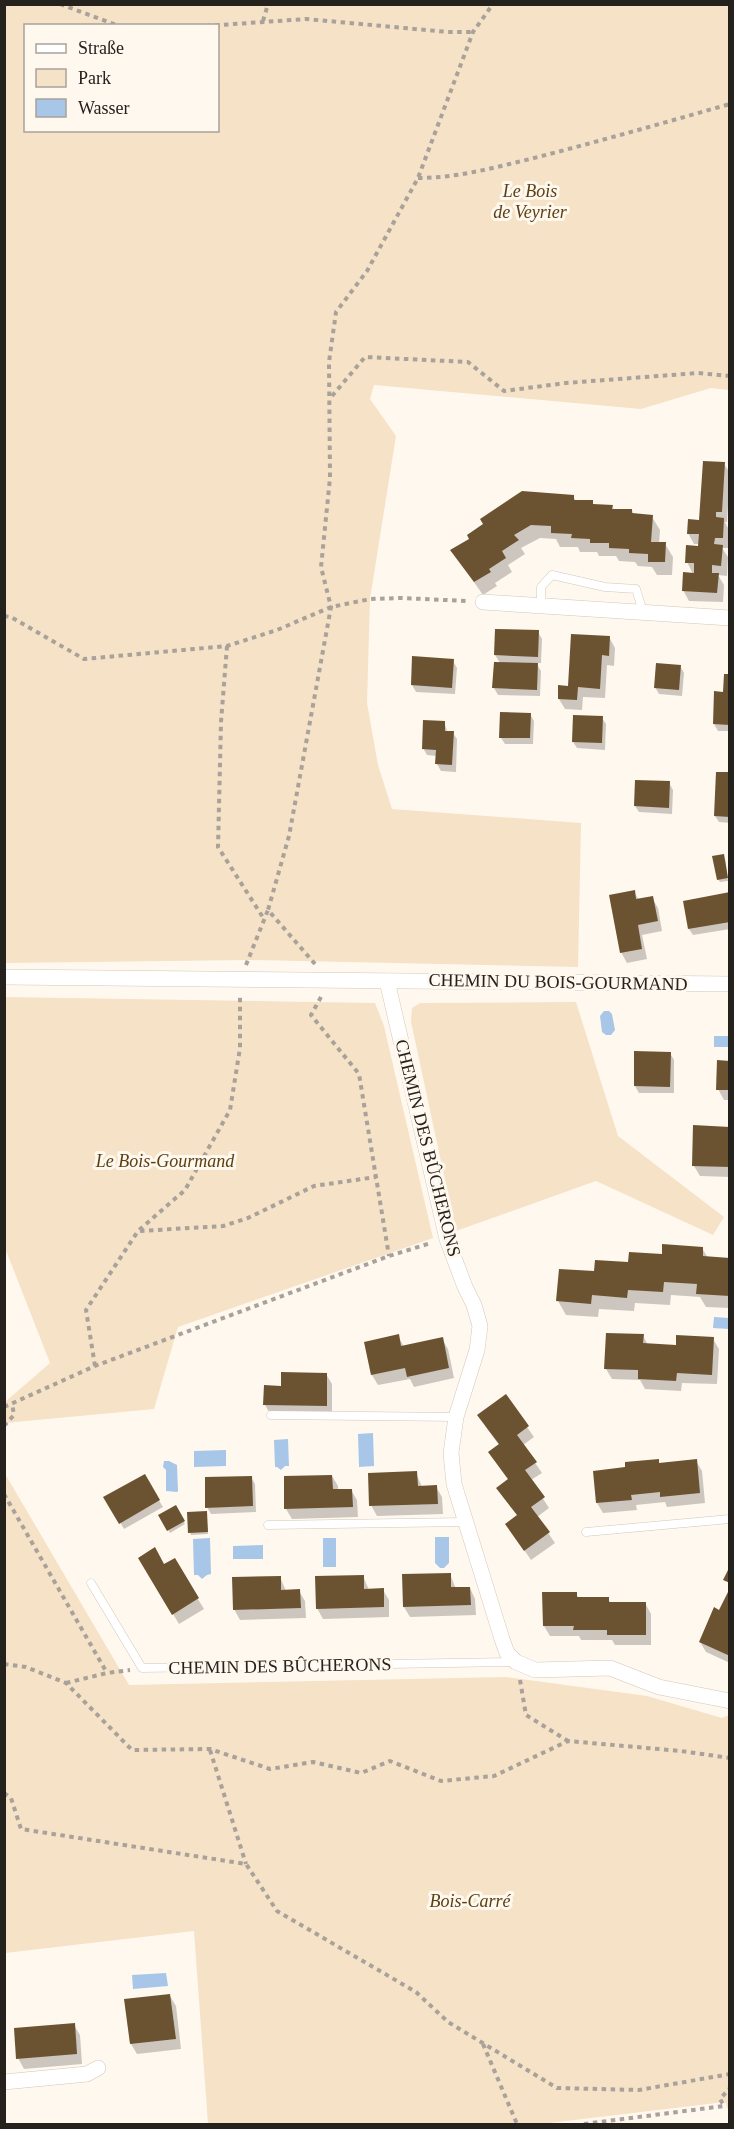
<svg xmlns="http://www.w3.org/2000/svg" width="734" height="2129" font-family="'Times New Roman',serif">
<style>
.green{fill:#f6e2c6;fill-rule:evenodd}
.water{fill:#a7c6e8}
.shadow{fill:#0003}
.building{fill:#6b5331}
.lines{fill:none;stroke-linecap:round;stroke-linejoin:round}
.lane-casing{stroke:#d2c7b8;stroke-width:9}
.street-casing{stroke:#d2c7b8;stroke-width:16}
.path{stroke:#a8a29b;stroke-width:4;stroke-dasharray:4.5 4.5;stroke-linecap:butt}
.lane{stroke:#fff;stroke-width:8}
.street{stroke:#fff;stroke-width:15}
.labels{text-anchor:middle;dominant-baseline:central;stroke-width:6;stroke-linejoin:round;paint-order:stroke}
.park-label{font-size:18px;font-style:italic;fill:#5c4013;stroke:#fff8ef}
.street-label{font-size:18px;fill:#25211c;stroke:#fff8ef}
</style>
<rect width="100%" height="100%" fill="#fff8ef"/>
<!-- green -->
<g class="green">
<path d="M4 5H729V390L711 388 641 409 374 385 370 399 396 436 370 599 367 703 378 765 392 809 581 823 578 967 249 960 5 963ZM26 26H218V130H26Z"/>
<polygon points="5,997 375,1003 384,1026 433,1238 178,1327 154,1409 5,1423 5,1402 50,1363 5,1248"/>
<polygon points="576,1002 618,1136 724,1217 713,1235 596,1181 456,1231 411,1022 412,1008 420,1003"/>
<polygon points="4,1472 129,1685 506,1677 647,1696 722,1718 729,1715 729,2112 725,2102 541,2124 208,2124 194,1931 5,1953"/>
</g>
<!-- water -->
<g class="water">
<polygon points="604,1011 609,1011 612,1014 615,1030 611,1035 606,1035 602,1032 600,1016"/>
<rect x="714" y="1036" width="15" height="11"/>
<polygon points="714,1317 729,1318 729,1329 713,1328"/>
<polygon points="373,1433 374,1466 359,1467 358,1434"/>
<polygon points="288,1439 289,1466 285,1466 281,1470 277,1467 275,1467 274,1440"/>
<polygon points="226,1450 226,1466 194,1467 194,1451"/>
<polygon points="164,1461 169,1461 177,1465 178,1491 177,1492 166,1491 166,1470 163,1467"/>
<polygon points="435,1537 449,1537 449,1563 444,1568 440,1568 435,1563"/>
<polygon points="210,1538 211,1574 207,1575 202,1579 198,1575 194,1575 193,1539"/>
<rect x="323" y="1538" width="13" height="29"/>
<polygon points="263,1545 263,1559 233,1559 233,1546"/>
<polygon points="166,1973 168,1986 133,1989 132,1975"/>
</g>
<!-- shadow -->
<g class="shadow">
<polygon points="724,464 730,473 727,522 725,522 729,530 728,548 722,548 728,557 727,576 718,575 724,585 723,602 689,601 683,590 693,574 687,562 699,547 700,544 694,544 688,533 701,522"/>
<polygon points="573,496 576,501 592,502 595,506 612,506 614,510 632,510 634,515 652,517 660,530 659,544 665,544 673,557 672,575 657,575 652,567 638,566 635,562 619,561 616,556 599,556 597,552 580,552 578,547 560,547 556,539 540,538 521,548 525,554 508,565 512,572 495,583 497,586 483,595 452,551"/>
<polygon points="538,632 542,639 541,663 536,663 541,671 540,696 498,695 494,688 500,663 495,655"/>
<polygon points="609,637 615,648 614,666 607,665 605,698 583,697 582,710 565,709 559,699"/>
<polygon points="453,661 457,668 455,694 416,692 412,685"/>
<polygon points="680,666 684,673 682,696 659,694 655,687"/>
<polygon points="730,676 730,731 718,731 714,724"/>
<polygon points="530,714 534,721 533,744 505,744 501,738"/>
<polygon points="602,718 606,724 605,750 577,748 573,742"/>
<polygon points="444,722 448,733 453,733 457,739 456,772 441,771 437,764 437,756 427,755 423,748"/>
<polygon points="730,774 730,823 719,822 715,816"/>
<polygon points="669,783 673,790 672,814 639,812 635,806"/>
<polygon points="725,858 728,881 720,882 718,879"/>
<polygon points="634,892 639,900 652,898 658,908 662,931 642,935 647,959 627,963 621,952"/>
<polygon points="730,894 730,929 693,935 689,929"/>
<polygon points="636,1053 670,1053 674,1060 674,1093 639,1093 635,1086"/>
<polygon points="730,1062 730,1100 724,1100 718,1089"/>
<polygon points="730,1128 730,1177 700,1176 694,1166"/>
<polygon points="702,1248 708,1258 730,1260 730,1308 706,1307 700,1297 671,1295 670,1305 635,1303 634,1311 599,1309 598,1317 566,1315 558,1301 596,1273 663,1255"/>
<polygon points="398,1336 404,1347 442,1339 448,1349 454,1378 414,1387 410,1379 378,1385 372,1375 366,1343"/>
<polygon points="643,1336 648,1345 677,1346 713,1339 719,1349 717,1384 682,1383 681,1391 645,1389 640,1380 612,1379 606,1369"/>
<polygon points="326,1374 332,1384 332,1416 271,1415 265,1405"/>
<polygon points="505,1396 534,1437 523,1445 542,1473 531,1480 549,1508 537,1517 555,1543 531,1560 507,1525 518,1516 504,1498 509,1481 489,1452 499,1445 485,1426"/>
<polygon points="658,1460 660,1464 696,1461 702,1471 705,1503 667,1507 665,1502 636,1505 637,1510 603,1513 597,1503 595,1472 627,1469"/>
<polygon points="416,1473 422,1487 436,1487 442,1497 443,1514 377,1516 371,1505"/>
<polygon points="144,1476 163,1507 124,1529 106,1498"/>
<polygon points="332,1476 338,1486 338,1491 351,1490 357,1500 358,1517 292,1519 286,1509"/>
<polygon points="251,1477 255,1484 256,1512 211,1514 207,1507"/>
<polygon points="175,1507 185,1524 170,1533 160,1516"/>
<polygon points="206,1513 208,1534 191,1535 190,1532"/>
<polygon points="140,1558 164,1566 174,1560 204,1609 179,1624"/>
<polygon points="450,1574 456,1589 470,1588 475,1599 476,1615 410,1617 404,1607"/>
<polygon points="363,1576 369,1590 383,1590 389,1600 389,1617 323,1619 317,1608"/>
<polygon points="280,1577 286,1591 299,1591 305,1601 306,1618 240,1620 234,1609"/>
<polygon points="730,1591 730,1663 706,1652 700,1642 720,1612"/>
<polygon points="576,1594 579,1598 608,1598 611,1604 645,1603 651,1614 651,1645 615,1645 612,1640 581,1640 579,1636 550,1636 544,1626"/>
<polygon points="170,1996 176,2006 181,2049 137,2054 131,2044 126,2001"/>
<polygon points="74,2025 80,2035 82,2064 24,2069 18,2058"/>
</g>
<!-- building -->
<g class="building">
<polygon points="703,461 725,462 722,512 716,512 716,517 724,518 723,538 715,538 714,544 723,545 721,566 712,565 712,573 719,573 717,593 682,591 683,572 694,573 694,563 685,563 686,545 698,546 699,534 687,534 688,519 699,520"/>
<polygon points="522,491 574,495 574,500 593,500 593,504 613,505 612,509 632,509 632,513 653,515 651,542 666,542 665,562 648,562 648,554 629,553 629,549 609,548 609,543 590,543 590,539 571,538 572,534 551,533 551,526 531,525 514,535 519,540 502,551 506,558 489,569 491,572 474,582 450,550 469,539 467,535 483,524 480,519"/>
<polygon points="495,629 539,630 538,657 494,655"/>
<polygon points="571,634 610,636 609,656 602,655 600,689 578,687 577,700 558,699 558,685 568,686"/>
<polygon points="412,656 454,659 452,688 411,685"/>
<polygon points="494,662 538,663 537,690 492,688"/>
<polygon points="656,663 681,665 679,690 654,688"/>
<polygon points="724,674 730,674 730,725 713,724 714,691 723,692"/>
<polygon points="500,712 531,713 530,738 499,738"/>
<polygon points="573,715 603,716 602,743 572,742"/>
<polygon points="423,720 445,721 445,731 454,731 452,765 435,764 436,750 422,749"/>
<polygon points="716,772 730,772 730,817 714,816"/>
<polygon points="635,780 670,781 669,808 634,806"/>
<polygon points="724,854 728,878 717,880 712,856"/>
<polygon points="635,890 636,899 653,896 658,921 638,925 642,949 620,953 609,895"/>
<polygon points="730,892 730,922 688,929 683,901"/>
<polygon points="634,1051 671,1052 670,1087 634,1086"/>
<polygon points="717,1060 730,1061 730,1090 716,1090"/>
<polygon points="693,1125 730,1127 730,1167 692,1166"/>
<polygon points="662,1244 703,1247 703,1256 730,1258 730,1296 696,1294 697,1284 664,1282 663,1292 628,1290 627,1298 592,1295 591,1304 556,1301 559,1269 594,1271 595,1260 628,1262 629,1252 662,1254"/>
<polygon points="606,1333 644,1334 643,1343 676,1345 676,1335 714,1337 712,1375 677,1373 676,1381 638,1379 638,1370 604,1369"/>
<polygon points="399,1334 401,1346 443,1337 449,1368 407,1377 405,1368 371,1375 364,1342"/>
<polygon points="281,1372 327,1373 327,1406 263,1405 264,1385 281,1386"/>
<polygon points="506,1394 529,1426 517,1435 537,1462 525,1470 545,1497 531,1507 550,1532 524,1551 505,1524 517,1515 496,1488 508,1479 488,1452 499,1444 477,1415"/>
<polygon points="659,1459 659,1463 697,1459 700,1493 660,1497 660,1492 631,1495 632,1500 596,1503 593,1471 625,1467 625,1462"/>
<polygon points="417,1471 418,1486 437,1485 438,1504 369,1506 368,1473"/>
<polygon points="145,1474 160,1500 119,1524 103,1497"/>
<polygon points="332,1475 333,1489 352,1489 353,1507 284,1509 284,1476"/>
<polygon points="252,1476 253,1506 205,1508 205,1477"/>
<polygon points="176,1505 185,1521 167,1531 158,1515"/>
<polygon points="207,1511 208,1532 188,1533 187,1512"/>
<polygon points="155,1547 164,1564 175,1558 199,1598 172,1615 138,1558"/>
<polygon points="730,1566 730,1583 723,1580"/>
<polygon points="451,1573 451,1587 470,1587 471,1605 403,1607 402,1574"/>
<polygon points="364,1575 364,1589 384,1588 384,1607 316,1609 315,1576"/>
<polygon points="281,1576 281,1590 300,1589 301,1608 233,1610 232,1577"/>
<polygon points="730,1588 730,1656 699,1642 714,1607 719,1610"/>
<polygon points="542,1592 577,1592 577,1597 609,1597 609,1602 646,1602 646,1635 607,1635 607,1630 573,1630 574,1626 543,1626"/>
<polygon points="170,1994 176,2039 130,2044 124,1999"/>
<polygon points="75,2023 77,2054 16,2059 14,2028"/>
</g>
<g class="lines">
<defs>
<g id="lane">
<polyline points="541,606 541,587 552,575 605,587 636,589 643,612"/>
<polyline points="271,1415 456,1417"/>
<polyline points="268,1525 465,1522"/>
<polyline points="586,1532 730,1519"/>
<polyline points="91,1583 142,1668 515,1662"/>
</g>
<g id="street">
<polyline points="483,602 730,618"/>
<polyline points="4,977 730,984"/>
<polyline points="387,981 447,1239 465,1287 474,1305 480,1326 477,1350 456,1417 451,1453 454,1484 502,1639 507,1653 516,1662 535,1670 610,1668 659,1687 730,1701"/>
<polyline points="4,2082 87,2074 98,2068"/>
</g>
</defs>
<!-- lane casing -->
<use href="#lane" class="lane-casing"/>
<!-- street casing -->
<use href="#street" class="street-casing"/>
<!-- path -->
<g class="path">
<polyline points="60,4 119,26"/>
<polyline points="263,21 268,4"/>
<polyline points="206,26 306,19 448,32 473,32"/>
<path d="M418 178C456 178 493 168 530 159 597 142 663 123 730 104"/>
<polyline points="332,396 365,357 468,362 504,391 566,383 698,373 730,376"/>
<polyline points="4,616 11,617 84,659 227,646 277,630 331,607 370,599 402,598 467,601"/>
<polyline points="227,646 221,722 218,847 264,919"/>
<polyline points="315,964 268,910 289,836 331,607 321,567 330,478 329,362 336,312 367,271 418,178 473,32 493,4"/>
<polyline points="246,965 268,910"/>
<polyline points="321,997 311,1015 359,1074 389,1256"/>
<polyline points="140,1231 223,1226 248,1218 314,1186 376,1177"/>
<polyline points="95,1366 86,1310 138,1231 185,1190 230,1110 240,1048 240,995"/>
<polyline points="4,1407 95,1366 389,1256 431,1243"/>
<polyline points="4,1426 14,1415 12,1403"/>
<polyline points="4,1494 107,1673"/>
<polyline points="4,1664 26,1667 66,1683 132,1750 210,1749 270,1769 313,1762 361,1773 390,1761 441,1781 494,1776 568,1741 681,1751 730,1758"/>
<polyline points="520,1680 526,1715 568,1741"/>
<polyline points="66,1683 107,1673 130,1670"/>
<polyline points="210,1750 246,1864"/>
<polyline points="4,1793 11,1798 21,1829 246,1864 277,1911 416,1992 448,2022 557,2088 639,2090 730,2074"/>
<polyline points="483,2044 517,2124"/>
<polyline points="584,2124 724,2106 720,2099 730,2088"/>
</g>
<!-- lane -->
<use href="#lane" class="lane"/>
<!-- street -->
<use href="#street" class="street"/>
</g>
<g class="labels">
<!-- park labels -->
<g class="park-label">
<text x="530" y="191">Le Bois<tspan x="530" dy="21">de Veyrier</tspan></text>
<text x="165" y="1161">Le Bois-Gourmand</text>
<text x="470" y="1901">Bois-Carré</text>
</g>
<!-- street labels -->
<g class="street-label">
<text transform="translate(558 982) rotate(1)">CHEMIN DU BOIS-GOURMAND</text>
<text transform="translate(428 1148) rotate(76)">CHEMIN DES BÛCHERONS</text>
<text transform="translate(280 1666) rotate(-1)">CHEMIN DES BÛCHERONS</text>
</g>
</g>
<!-- border -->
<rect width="734" height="2129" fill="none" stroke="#25211c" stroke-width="12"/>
<!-- legend -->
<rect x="24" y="24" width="195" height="108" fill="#fff8ef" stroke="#a8a29b" stroke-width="1.5"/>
<rect x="36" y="44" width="30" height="9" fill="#ffffff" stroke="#a8a29b" stroke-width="1.5"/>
<text x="78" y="54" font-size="18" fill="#25211c">Straße</text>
<rect x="36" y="69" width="30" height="18" fill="#f6e2c6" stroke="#a8a29b" stroke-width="1.5"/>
<text x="78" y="84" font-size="18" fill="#25211c">Park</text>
<rect x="36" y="99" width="30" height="18" fill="#a7c6e8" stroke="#a8a29b" stroke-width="1.5"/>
<text x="78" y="114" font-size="18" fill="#25211c">Wasser</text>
</svg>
